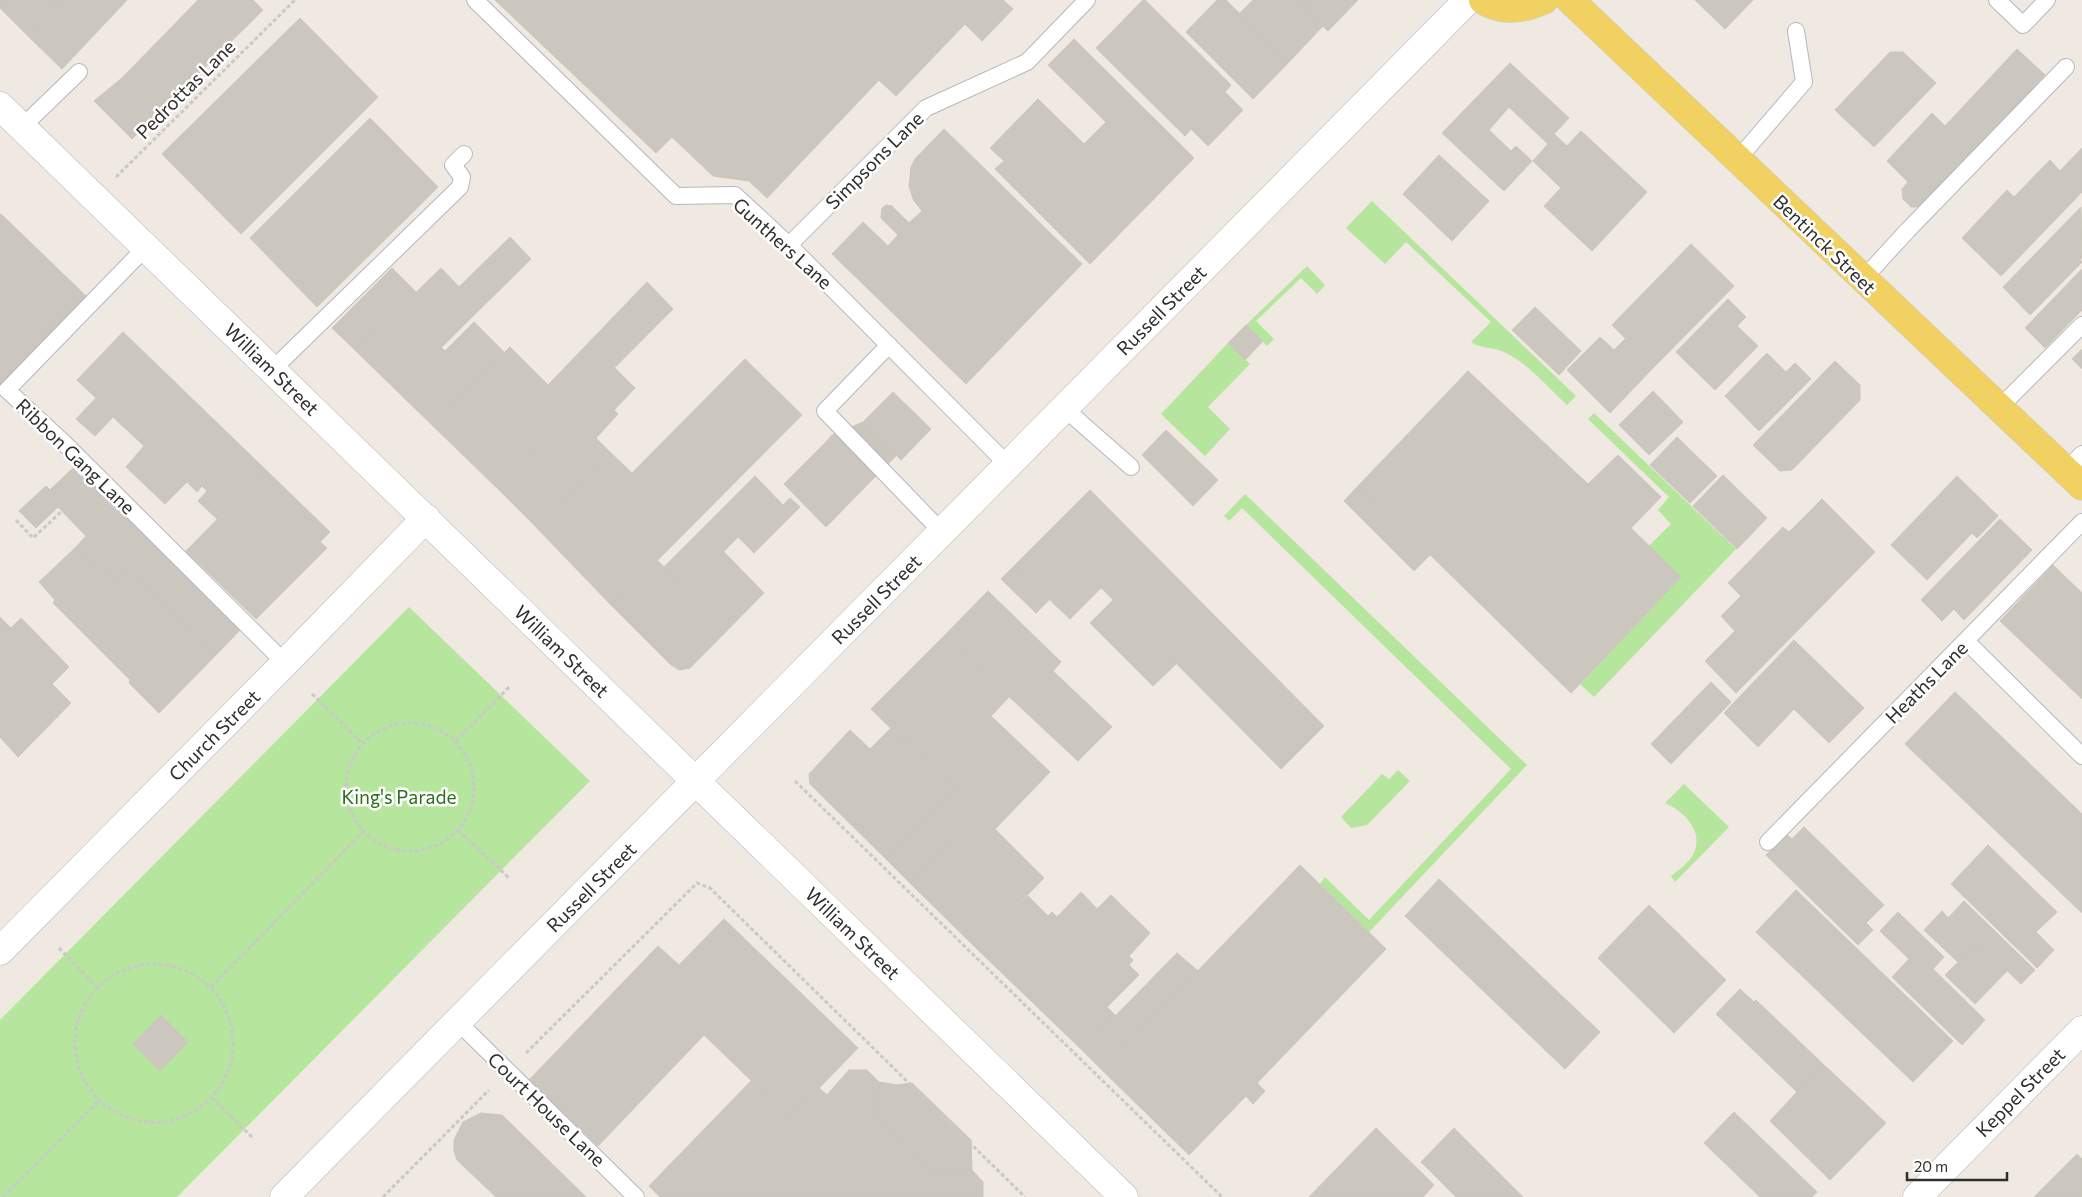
<svg xmlns="http://www.w3.org/2000/svg" width="2082" height="1197" font-family="Commissioner,sans-serif">
<style>
.green{fill:#b6e59e}
.building{fill:#cbc7bf;stroke:#cbc5ba}
.lines{fill:none;stroke-linecap:round;stroke-linejoin:round}
.lane-casing{stroke:#b4b7c1;stroke-width:18}
.street-casing{stroke:#b4b7c1;stroke-width:29}
.primary-casing{stroke:#c9c9c9;stroke-width:29}
.path{stroke:#c9c9c9;stroke-width:3;stroke-dasharray:4 2.5;stroke-linecap:butt}
.lane{stroke:#fff;stroke-width:16}
.street{stroke:#fff;stroke-width:28}
.primary{stroke:#f2d163;stroke-width:28}
.labels{text-anchor:middle;dominant-baseline:central;stroke-width:5;stroke-linejoin:round;paint-order:stroke}
.street-label{font-size:19px;fill:#2e2e2e;stroke:#fff}
.park-label{font-size:19px;fill:#2c6e1b;stroke:#fff}
</style>
<rect width="100%" height="100%" fill="#efe9e1"/>
<!-- green -->
<g class="green">
<path d="M1372 201 1576 396 1567 405C1548 388 1528 363 1504 352 1493 347 1481 349 1471 342L1491 322 1406 242 1385 264 1346 228Z"/>
<polygon points="1307,266 1325,285 1317,294 1301,278 1256,321 1274,339 1267,346 1246,325"/>
<polygon points="1228,343 1250,364 1208,407 1230,429 1205,456 1161,414"/>
<polygon points="1594,413 1736,549 1594,697 1580,684 1681,577 1649,546 1671,524 1658,510 1669,497 1588,419"/>
<polygon points="1245,494 1527,765 1369,932 1320,884 1325,877 1369,920 1511,769 1242,508 1229,521 1224,516"/>
<polygon points="409,607 590,781 177,1197 0,1197 0,1020"/>
<polygon points="1398,770 1410,781 1367,825 1351,828 1341,817 1382,774 1389,779"/>
<path d="M1684 784 1729 827 1675 882 1671 876C1679 870 1689 863 1694 853 1704 830 1683 811 1665 803Z"/>
</g>
<!-- building -->
<g class="building">
<polygon points="0,0 61,0 27,35 0,8"/>
<polygon points="61,0 127,0 62,69 27,35"/>
<polygon points="198,0 253,0 263,10 132,139 94,101 122,78"/>
<polygon points="495,0 1003,0 1013,9 982,41 965,24 896,96 879,80 767,198 749,181 713,176 672,137 656,153"/>
<polygon points="1143,0 1145,0 1231,85 1225,92 1243,110 1208,146 1191,129 1185,136 1096,48"/>
<polygon points="1217,0 1226,0 1289,62 1253,99 1186,32"/>
<polygon points="1253,0 1296,0 1323,26 1289,62 1239,14"/>
<polygon points="1296,0 1358,0 1328,31"/>
<polygon points="1695,0 1753,0 1725,29"/>
<polygon points="300,18 378,97 241,234 162,154"/>
<polygon points="1074,39 1194,158 1090,264 995,169 1004,161 990,148 1038,99 1084,144 1106,122 1048,65"/>
<polygon points="2017,49 2045,75 1921,207 1911,207 1903,199 1902,189 1908,182 1887,161 1932,113 1945,126"/>
<polygon points="1890,52 1903,52 1936,83 1874,147 1835,110"/>
<polygon points="1510,63 1569,118 1554,134 1567,146 1581,131 1647,192 1592,251 1544,206 1561,188 1533,161 1548,144 1509,107 1489,130 1511,151 1516,146 1532,161 1504,191 1442,133"/>
<polygon points="370,118 438,187 317,307 250,238"/>
<polygon points="944,129 1082,264 966,384 832,254 863,222 888,246 898,235 881,218 882,208 886,205 892,206 909,223 922,211 913,199 909,186 911,167 915,159"/>
<polygon points="2082,148 2082,192 2001,276 1962,238 2007,190 2014,197 2050,160 2060,171"/>
<polygon points="1439,155 1489,201 1452,241 1403,194"/>
<polygon points="2081,207 2082,257 2080,260 2082,262 2030,315 2003,287"/>
<polygon points="1,214 87,297 0,388 0,215"/>
<polygon points="510,237 531,259 397,391 356,351 441,268 459,287"/>
<polygon points="1691,244 1734,286 1654,367 1612,325"/>
<polygon points="392,268 416,292 356,351 332,328"/>
<polygon points="2082,269 2082,310 2045,348 2025,328"/>
<polygon points="647,282 673,309 496,487 432,425 510,347 548,385"/>
<polygon points="1728,299 1746,317 1737,326 1758,346 1715,390 1676,352"/>
<polygon points="1535,307 1581,351 1559,375 1512,330"/>
<polygon points="474,322 505,353 432,425 397,391 441,347 445,351"/>
<polygon points="1246,325 1263,341 1245,360 1228,343"/>
<polygon points="123,332 266,470 217,519 198,501 207,491 202,486 197,492 187,482 165,504 126,467 144,446 113,417 95,436 76,419 96,398 77,380"/>
<polygon points="1600,337 1614,350 1625,339 1654,367 1610,413 1567,370"/>
<polygon points="2082,349 2082,369 2072,359"/>
<polygon points="1767,353 1786,372 1795,363 1811,379 1759,431 1725,396"/>
<polygon points="745,359 802,415 612,606 535,526 612,454 632,473"/>
<polygon points="1835,361 1860,385 1860,400 1792,470 1780,471 1753,445"/>
<polygon points="615,368 635,388 614,410 618,414 596,438 612,454 535,526 496,487"/>
<polygon points="1468,371 1588,484 1618,455 1661,497 1631,528 1681,577 1571,693 1359,485"/>
<polygon points="1653,391 1683,422 1649,455 1619,425"/>
<polygon points="893,392 931,429 901,460 863,422"/>
<polygon points="863,422 897,455 868,484 826,442 832,435"/>
<polygon points="1166,430 1218,480 1193,506 1142,455"/>
<polygon points="1677,437 1717,476 1690,503 1650,465"/>
<polygon points="826,442 868,484 826,527 784,484"/>
<polygon points="73,468 81,477 88,471 198,587 171,614 127,570 115,583 95,562 92,566 75,548 86,536 58,507 36,528 19,511 46,486 50,490"/>
<polygon points="266,470 330,532 320,542 327,548 256,619 186,551"/>
<polygon points="1723,475 1767,518 1737,549 1693,506"/>
<polygon points="755,476 783,505 790,498 800,507 754,553 738,537 686,590 663,568"/>
<polygon points="1957,476 1998,516 1977,538 1972,533 1927,580 1891,545"/>
<polygon points="1359,485 1430,555 1414,571 1344,501"/>
<polygon points="1090,490 1324,726 1281,769 1047,533"/>
<polygon points="1822,499 1875,552 1736,693 1705,661 1735,631 1721,616 1741,596 1728,583 1783,527 1789,532"/>
<polygon points="2000,519 2032,550 1964,620 1954,609 1942,621 1921,600"/>
<polygon points="1047,533 1101,588 1070,619 1014,566"/>
<polygon points="75,548 92,566 95,562 115,583 127,570 215,656 159,713 129,683 130,680 53,603 55,600 39,582"/>
<polygon points="724,552 764,593 690,668 679,670 670,664 612,606 658,561 686,590"/>
<polygon points="2053,565 2082,593 2082,699 2000,621"/>
<polygon points="1014,566 1049,600 1036,613 1001,579"/>
<polygon points="198,587 241,629 215,656 171,614"/>
<polygon points="988,591 1061,662 1053,671 1112,727 1078,761 944,636"/>
<polygon points="1113,600 1176,664 1153,686 1090,623"/>
<polygon points="0,617 11,628 21,618 69,667 52,684 71,703 18,757 0,737"/>
<polygon points="944,636 1009,697 991,716 1050,772 995,829 871,709"/>
<polygon points="1794,640 1864,708 1829,743 1794,709 1758,747 1724,713"/>
<polygon points="1711,682 1731,702 1671,764 1651,744"/>
<polygon points="1955,692 2082,814 2082,913 1905,744"/>
<polygon points="891,728 955,789 887,860 810,784 809,774 850,730 870,749"/>
<polygon points="955,789 980,814 911,884 887,860"/>
<polygon points="980,814 1044,878 976,948 911,884"/>
<polygon points="1804,827 1884,905 1866,923 1873,930 1858,945 1766,855 1786,834 1792,839"/>
<polygon points="1988,845 2057,912 2036,932 2054,950 2037,968 1951,884"/>
<polygon points="1300,865 1386,949 1257,1083 1265,1091 1253,1104 1246,1096 1189,1155 1102,1070"/>
<polygon points="1439,879 1600,1032 1565,1069 1405,916"/>
<polygon points="1796,890 1953,1041 1913,1082 1756,932"/>
<polygon points="1081,892 1097,909 1111,895 1150,933 1129,956 1133,960 1129,965 1139,975 1107,1007 1116,1016 1082,1050 976,948 1028,896 1048,916 1052,912 1057,917"/>
<polygon points="1964,901 2035,970 2021,984 1978,943 1959,963 1924,930 1942,911 1948,918"/>
<polygon points="1649,905 1726,980 1674,1033 1598,958"/>
<polygon points="1898,912 1944,957 1933,969 1985,1020 1962,1045 1892,977 1909,959 1880,931"/>
<polygon points="724,919 858,1048 790,1118 704,1035 598,1146 529,1080 658,946 679,965"/>
<polygon points="1978,943 2007,971 1975,1004 1945,975"/>
<polygon points="1177,953 1198,971 1102,1070 1082,1050"/>
<polygon points="1740,989 1754,1002 1756,1000 1823,1064 1797,1092 1716,1014"/>
<polygon points="161,1015 188,1042 160,1071 133,1044"/>
<polygon points="1823,1064 1886,1123 1830,1180 1770,1121"/>
<polygon points="849,1070 867,1070 879,1082 878,1117 935,1172 972,1170 983,1182 983,1197 660,1197 649,1186 751,1081 790,1118 819,1088 827,1095"/>
<polygon points="879,1082 897,1085 912,1083 971,1140 972,1170 935,1172 878,1117"/>
<polygon points="1734,1112 1817,1192 1812,1197 1760,1197 1704,1143"/>
<polygon points="481,1113 502,1115 586,1197 496,1197 457,1160 454,1150 454,1140 463,1122"/>
<polygon points="1376,1128 1434,1185 1423,1197 1309,1197"/>
<polygon points="1454,1128 1523,1197 1456,1197 1421,1162"/>
<polygon points="2077,1154 2082,1159 2082,1197 2056,1197 2045,1186"/>
<polygon points="2045,1186 2056,1197 2034,1197"/>
</g>
<g class="lines">
<defs>
<g id="lane">
<polyline points="475,0 676,196 735,195 789,245 1008,465"/>
<polyline points="1997,0 2023,25 2047,0"/>
<polyline points="22,127 79,72"/>
<polyline points="1737,160 1804,82 1796,31"/>
<polyline points="789,245 926,108 1027,62 1087,0"/>
<polyline points="146,247 7,390 61,440 285,663"/>
<polyline points="1862,280 1908,230 2066,67"/>
<polyline points="889,345 825,411 942,532"/>
<polyline points="272,370 460,187 462,177 453,165 464,154"/>
<polyline points="1064,408 1131,467"/>
<polyline points="1999,408 2082,325"/>
<polyline points="2066,470 2082,454"/>
<polyline points="1966,641 2082,756"/>
<polyline points="1768,842 2082,522"/>
<polyline points="458,1022 636,1197"/>
</g>
<g id="street">
<polyline points="0,106 1124,1197"/>
<polyline points="0,951 285,663 426,518"/>
<polyline points="284,1197 1468,0"/>
<polyline points="1917,1197 2082,1030"/>
</g>
<g id="primary">
<path d="M1483 0C1503 13 1524 9 1544 0"/>
<polyline points="1570,0 2082,486"/>
</g>
</defs>
<!-- lane casing -->
<use href="#lane" class="lane-casing"/>
<!-- street casing -->
<use href="#street" class="street-casing"/>
<!-- primary casing -->
<use href="#primary" class="primary-casing"/>
<!-- path -->
<g class="path">
<polyline points="116,177 295,0"/>
<polyline points="16,520 33,538 62,511"/>
<polyline points="312,694 362,743"/>
<circle cx="410" cy="787" r="64"/>
<polyline points="456,741 509,687"/>
<polyline points="795,781 1222,1197"/>
<polyline points="458,830 509,878"/>
<polyline points="59,948 98,988"/>
<circle cx="154" cy="1043" r="79"/>
<polyline points="211,987 363,832"/>
<polyline points="526,1053 697,883 710,888 1025,1197"/>
<polyline points="212,1098 252,1137"/>
<polyline points="3,1197 99,1101"/>
<polyline points="383,1197 489,1090"/>
</g>
<!-- lane -->
<use href="#lane" class="lane"/>
<!-- street -->
<use href="#street" class="street"/>
<!-- primary -->
<use href="#primary" class="primary"/>
</g>
<g class="labels">
<!-- street labels -->
<g class="street-label">
<text transform="translate(185 89) rotate(-45)">Pedrottas Lane</text>
<text transform="translate(874 160) rotate(-45)">Simpsons Lane</text>
<text transform="translate(783 243) rotate(42)">Gunthers Lane</text>
<text transform="translate(1825 244) rotate(44)">Bentinck Street</text>
<text transform="translate(1161 310) rotate(-45)">Russell Street</text>
<text transform="translate(272 369) rotate(44)">William Street</text>
<text transform="translate(76 456) rotate(44)">Ribbon Gang Lane</text>
<text transform="translate(876 599) rotate(-45)">Russell Street</text>
<text transform="translate(562 651) rotate(44)">William Street</text>
<text transform="translate(1926 682) rotate(-45)">Heaths Lane</text>
<text transform="translate(214 735) rotate(-45)">Church Street</text>
<text transform="translate(591 887) rotate(-45)">Russell Street</text>
<text transform="translate(853 933) rotate(44)">William Street</text>
<text transform="translate(2020 1092) rotate(-45)">Keppel Street</text>
<text transform="translate(547 1109) rotate(44)">Court House Lane</text>
</g>
<!-- park labels -->
<g class="park-label">
<text x="399" y="796">King's Parade</text>
</g>
</g>
<!-- scale -->
<path d="M1907 1172v8h100v-8" fill="none" stroke="#2e2e2e" stroke-width="2.5"/>
<text x="1914" y="1172" font-size="15" fill="#2e2e2e" stroke="#ffffff" stroke-width="4" paint-order="stroke">20 m</text>
</svg>
